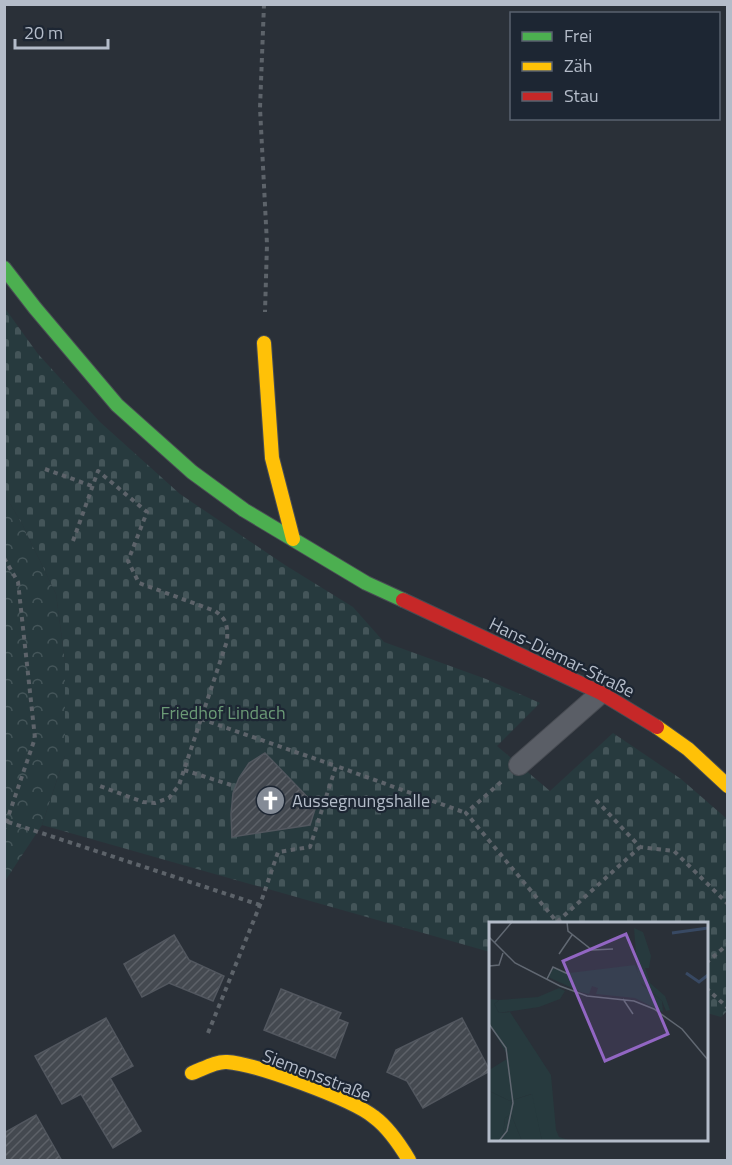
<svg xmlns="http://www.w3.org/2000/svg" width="732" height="1165" font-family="'Titillium Web',sans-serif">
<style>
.forest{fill:url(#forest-crowns)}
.cemetery{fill:url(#cemetery-stones)}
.building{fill:url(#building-hatch);stroke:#52575f;stroke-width:1.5}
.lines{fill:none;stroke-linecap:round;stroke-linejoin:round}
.lane-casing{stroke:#484c53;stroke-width:22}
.fast-casing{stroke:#484c53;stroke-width:16}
.slow-casing{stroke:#484c53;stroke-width:16}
.jam-casing{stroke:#484c53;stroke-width:16}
.path{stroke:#5d636a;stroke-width:4;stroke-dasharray:4.5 4.5;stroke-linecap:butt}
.lane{stroke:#5a5e66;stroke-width:20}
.fast{stroke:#4caf50;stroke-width:14}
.slow{stroke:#ffc107;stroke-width:14}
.jam{stroke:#c62828;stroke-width:14}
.labels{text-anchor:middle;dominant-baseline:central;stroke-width:4.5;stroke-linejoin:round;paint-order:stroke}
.street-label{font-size:18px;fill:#b4bcc9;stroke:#1d2633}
.park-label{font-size:18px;fill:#6b9a76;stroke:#1d2633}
.poi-label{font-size:18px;fill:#b4bcc9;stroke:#1d2633;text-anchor:start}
.inset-river{fill:none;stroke:#384963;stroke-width:3}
.inset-road{fill:none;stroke:#616872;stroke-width:1.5}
.view{fill:#9266c3;fill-opacity:0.15;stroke:#9266c3;stroke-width:3}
.inset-edge{fill:none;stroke:#b4bcc9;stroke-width:3}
</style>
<defs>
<pattern id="forest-crowns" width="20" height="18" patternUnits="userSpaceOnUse" patternTransform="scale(1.5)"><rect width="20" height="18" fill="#273a3e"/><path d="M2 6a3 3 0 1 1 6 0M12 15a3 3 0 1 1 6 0" fill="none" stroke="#445559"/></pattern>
<pattern id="cemetery-stones" width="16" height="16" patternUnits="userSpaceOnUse" patternTransform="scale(1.5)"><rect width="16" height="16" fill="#273a3e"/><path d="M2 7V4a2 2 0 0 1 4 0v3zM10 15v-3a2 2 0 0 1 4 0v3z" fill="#445559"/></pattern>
<pattern id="building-hatch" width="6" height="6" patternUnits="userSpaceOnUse" patternTransform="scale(1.5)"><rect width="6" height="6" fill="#444950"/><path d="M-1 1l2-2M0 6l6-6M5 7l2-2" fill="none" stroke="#5d6168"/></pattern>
</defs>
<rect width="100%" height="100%" fill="#2a3038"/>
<!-- forest -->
<polygon class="forest" points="5,495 22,524 56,594 65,662 65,756 42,825 5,881"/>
<!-- cemetery -->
<polygon class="cemetery" points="4,307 38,354 100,422 180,494 285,565 353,607 384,642 486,679 540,703 497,746 550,791 613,733 681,779 727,819 727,1011 721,1017 707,1013 706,924 490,924 490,952 42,825 65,756 65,662 56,594 22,524 5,495"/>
<!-- building -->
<g class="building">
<polygon points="265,753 316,806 310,825 232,837 231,814 233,793 239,778 249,763"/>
<polygon points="174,935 189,960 224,976 213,1001 169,983 142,997 124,964"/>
<polygon points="281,989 341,1013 338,1019 348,1023 335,1058 264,1030"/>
<polygon points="106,1018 133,1066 110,1078 141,1131 113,1148 81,1094 62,1104 35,1056"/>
<polygon points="462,1018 490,1071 423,1108 407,1081 387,1072 396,1050"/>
<polygon points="36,1115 62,1161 4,1161 4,1133"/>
</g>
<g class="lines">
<defs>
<polyline id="lane" points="519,765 601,693"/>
<polyline id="fast" points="4,268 35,308 117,405 192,472 244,510 366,583 403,600"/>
<g id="slow">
<polyline points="264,343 272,458 293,539"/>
<polyline points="657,727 688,749 728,786"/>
<path d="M192 1073C203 1069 216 1061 227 1062 256 1064 352 1099 374 1117 389 1128 400 1145 409 1160"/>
</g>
<polyline id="jam" points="403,600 601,693 657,727"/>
</defs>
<!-- lane casing -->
<use href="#lane" class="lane-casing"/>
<!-- fast casing -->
<use href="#fast" class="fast-casing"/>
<!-- slow casing -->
<use href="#slow" class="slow-casing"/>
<!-- jam casing -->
<use href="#jam" class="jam-casing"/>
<!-- path -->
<g class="path">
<polyline points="264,4 260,108 267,244 265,312"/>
<polyline points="45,469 92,486"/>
<path d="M73 541 98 471 147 512 128 561 139 583 215 611C227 619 228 627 227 641L179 785 169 798 155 803 143 802 97 785"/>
<polyline points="4,558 18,582 35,738 4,829"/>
<polyline points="201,719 336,766"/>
<polyline points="184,770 231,785"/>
<polyline points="501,782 466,813 557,922 640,847"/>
<polyline points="596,800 640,847 674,851 728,904"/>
<polyline points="8,822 260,905"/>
<polyline points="706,963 728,944"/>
<polyline points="706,988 728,1008"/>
<polyline points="208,1033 260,905 278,852 310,847 336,766 466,813"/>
</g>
<!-- lane -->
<use href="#lane" class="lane"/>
<!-- fast -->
<use href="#fast" class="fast"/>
<!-- slow -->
<use href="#slow" class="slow"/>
<!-- jam -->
<use href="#jam" class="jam"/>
</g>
<!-- icons -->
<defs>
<symbol id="church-disc" viewBox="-11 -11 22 22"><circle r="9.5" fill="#848b96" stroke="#1d2633"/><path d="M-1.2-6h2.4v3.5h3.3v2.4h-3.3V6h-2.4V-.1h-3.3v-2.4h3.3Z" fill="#fff"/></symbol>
</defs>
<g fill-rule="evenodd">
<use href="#church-disc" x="254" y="784" width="33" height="33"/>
</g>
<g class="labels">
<!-- street labels -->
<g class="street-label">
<text transform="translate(562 657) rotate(26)">Hans-Diemar-Straße</text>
<text transform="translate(317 1075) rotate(21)">Siemensstraße</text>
</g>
<!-- park labels -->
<g class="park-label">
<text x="223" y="712">Friedhof Lindach</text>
</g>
<!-- poi labels -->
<g class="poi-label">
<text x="292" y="800">Aussegnungshalle</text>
</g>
</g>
<!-- overview -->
<g transform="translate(489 922)">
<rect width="219" height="219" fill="#2a3038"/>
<path d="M70 66 76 69 71 77 50 85 10 91 5 82 10 78 49 75Z" fill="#273a3e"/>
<path d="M145 6 154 10 162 34 160 46H156L161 61 176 74 181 88 177 89 173 79 149 58ZM0 77 10 78 5 82 10 91 21 90 62 153 67 208 70 215 83 219H53L42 172 21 179 0 169V148L18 137V132L0 102ZM22 192 33 219H13L16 196Z" fill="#273a3e"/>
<path d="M146 43 153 63 173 79 174 90 146 76 107 72 109 66 103 64 100 72 92 70 59 55 64 46 80 51Z" fill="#273a3e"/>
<path d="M0 169 21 179 43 172 53 219H33L22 192 16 196 13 219H0Z" fill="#273a3e"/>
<path class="inset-river" d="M183 11 219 6M197 51 210 60 219 53"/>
<path class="inset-road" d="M78 0 79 9 103 28 124 27M0 15 26 41 71 64 98 74 145 79 165 87 193 107 219 138M6 20 23 0M70 32 83 13M0 44 10 43 14 31M58 57 64 45 79 52M134 77 144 92M0 102 17 126 24 181 18 209 10 219"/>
<path class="view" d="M137 12 179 112 116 139 74 39Z"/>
<rect width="219" height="219" class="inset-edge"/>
</g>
<!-- border -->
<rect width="732" height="1165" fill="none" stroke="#b4bcc9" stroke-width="12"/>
<!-- legend -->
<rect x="510" y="12" width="210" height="108" fill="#1d2633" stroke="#59626f" stroke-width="1.5"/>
<rect x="522" y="32" width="30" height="9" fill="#4caf50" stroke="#59626f" stroke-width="1.5"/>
<text x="564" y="42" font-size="18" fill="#b4bcc9">Frei</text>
<rect x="522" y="62" width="30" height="9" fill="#ffc107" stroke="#59626f" stroke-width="1.5"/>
<text x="564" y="72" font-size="18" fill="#b4bcc9">Zäh</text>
<rect x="522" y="92" width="30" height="9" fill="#c62828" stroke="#59626f" stroke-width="1.5"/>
<text x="564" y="102" font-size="18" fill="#b4bcc9">Stau</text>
<!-- scale -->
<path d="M15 39v9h93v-9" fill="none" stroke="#b4bcc9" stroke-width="3"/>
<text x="24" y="39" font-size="18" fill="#b4bcc9" stroke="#1d2633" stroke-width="4.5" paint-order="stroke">20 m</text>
</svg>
